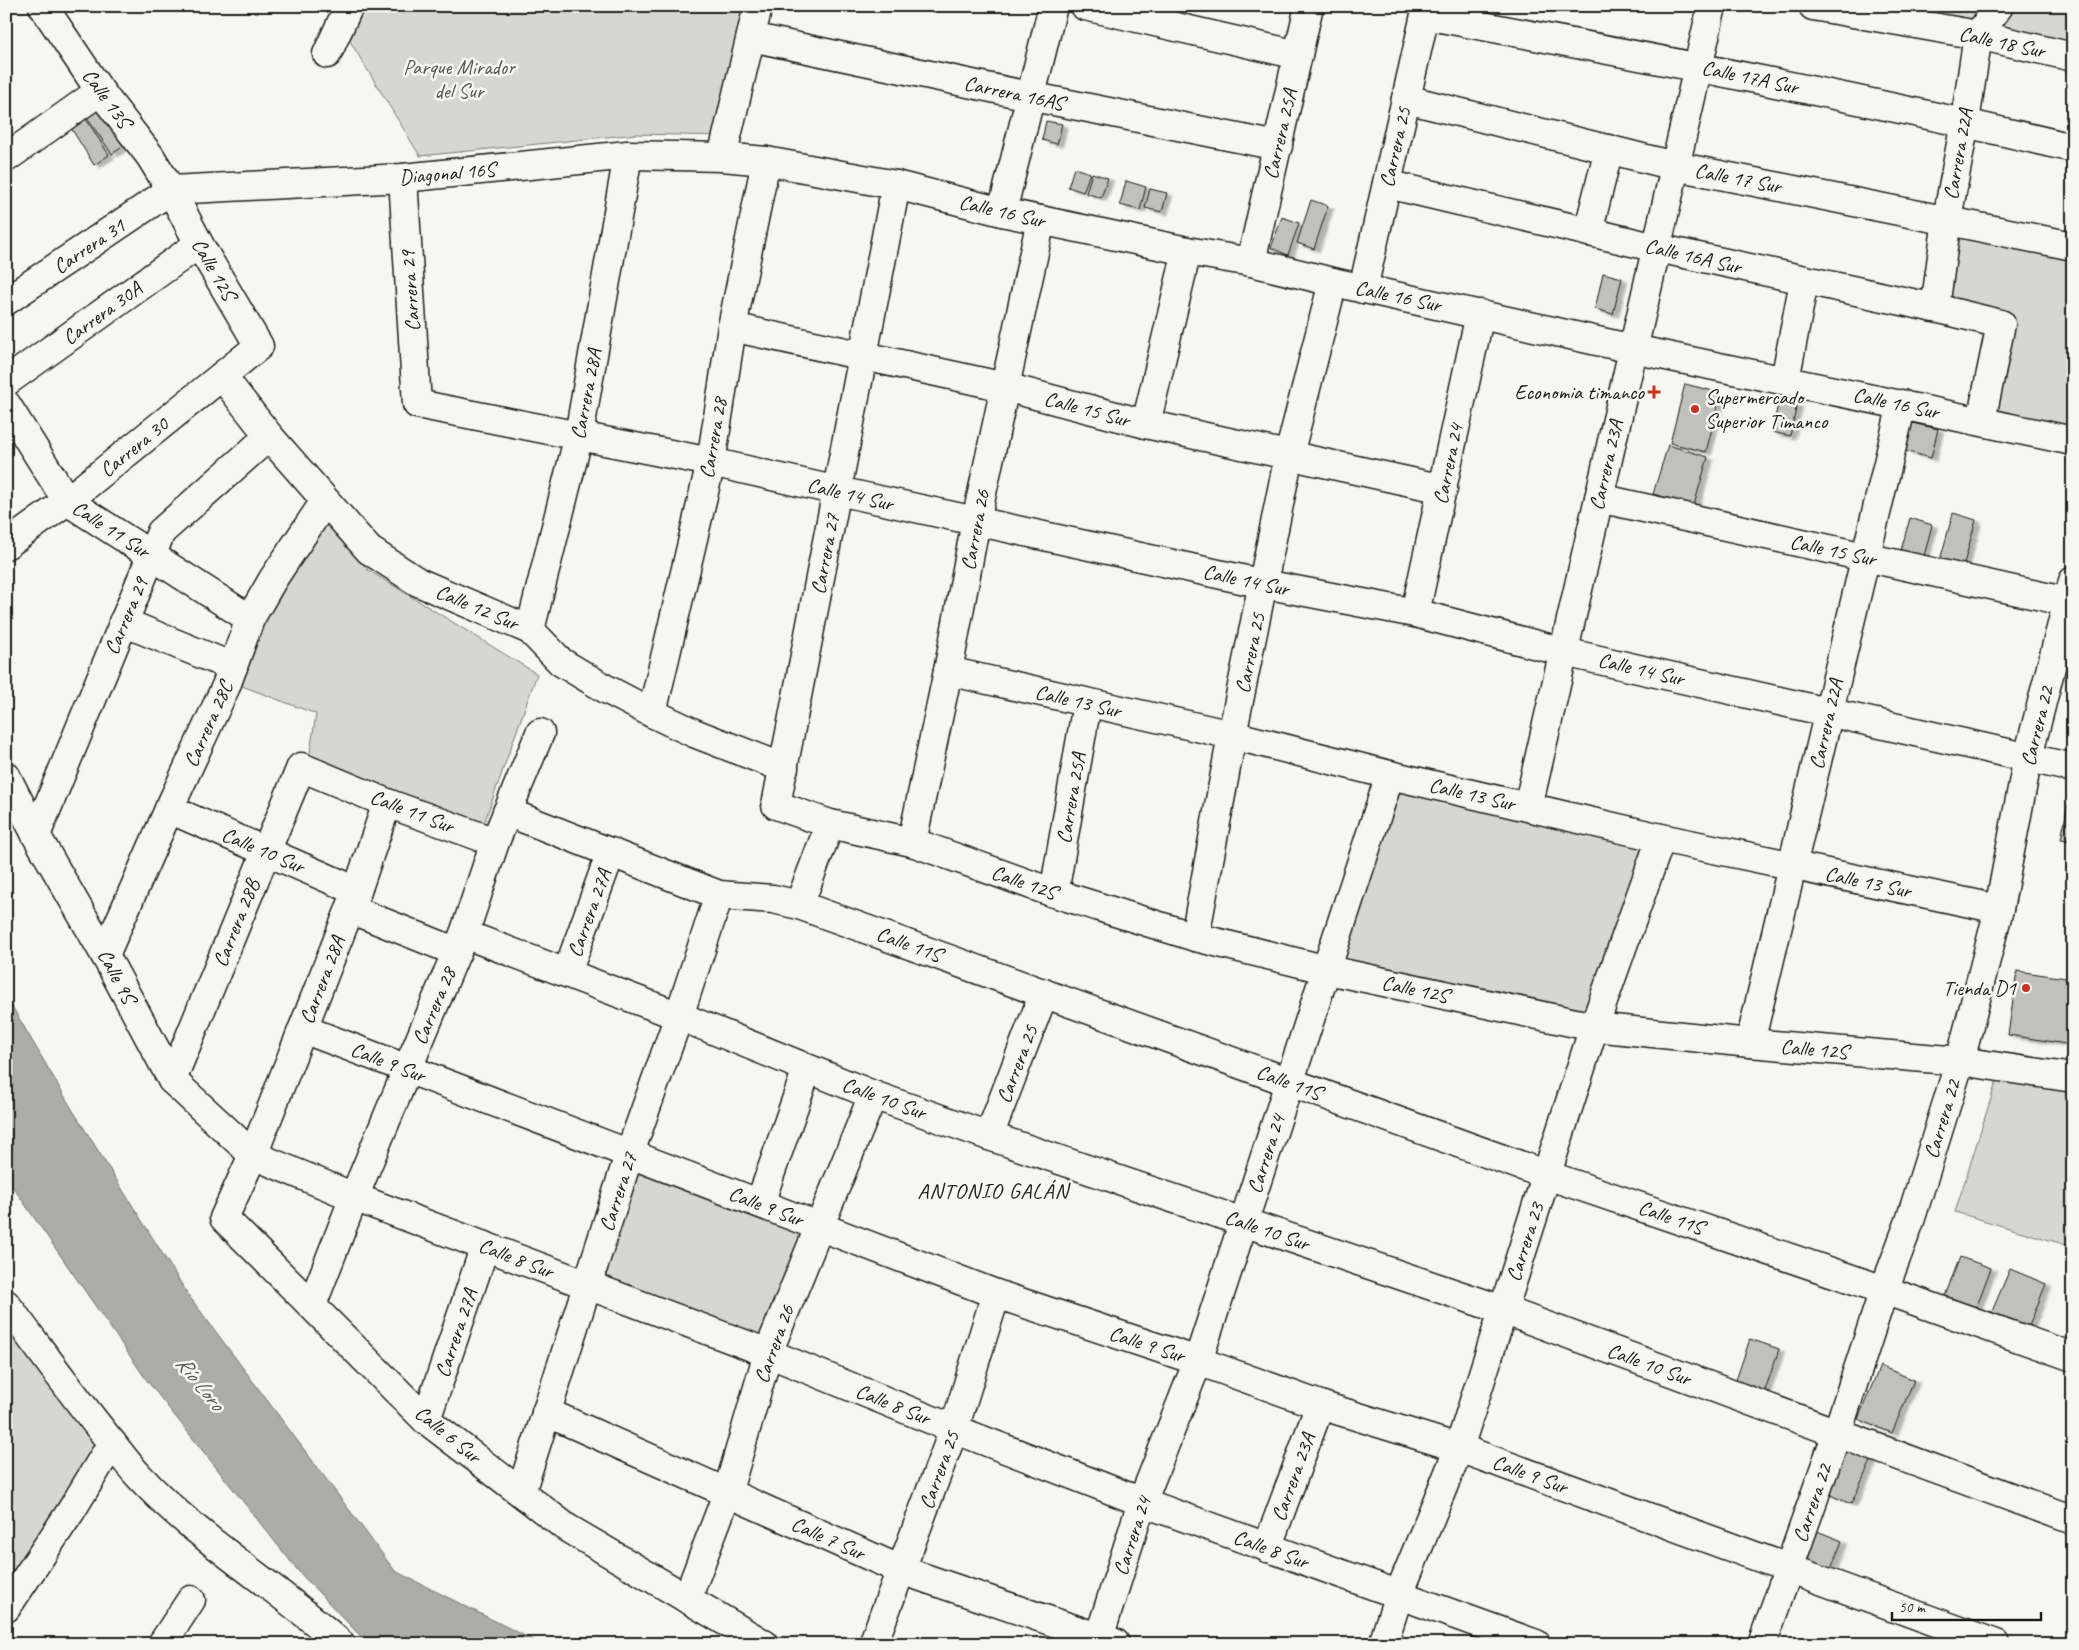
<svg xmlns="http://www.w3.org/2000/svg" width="2079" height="1650" font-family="Caveat,sans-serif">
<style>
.green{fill:#d6d6d2;stroke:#797977}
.water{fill:#acaca9;stroke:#727271}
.building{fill:#c0c0bd;stroke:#1c1c1c;filter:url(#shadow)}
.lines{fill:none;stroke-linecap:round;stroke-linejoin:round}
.minor-casing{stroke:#1c1c1c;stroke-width:31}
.minor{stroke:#f6f6f2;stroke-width:28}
.poi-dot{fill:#c8321e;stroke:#f6f6f2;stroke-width:2}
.labels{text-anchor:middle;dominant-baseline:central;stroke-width:5;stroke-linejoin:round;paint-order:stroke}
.street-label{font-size:21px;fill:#1c1c1c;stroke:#f6f6f2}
.park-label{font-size:21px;fill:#545453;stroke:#f6f6f2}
.poi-label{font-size:21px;fill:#1c1c1c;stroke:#f6f6f2;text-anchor:end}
.neighbourhood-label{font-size:22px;letter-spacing:1px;fill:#1c1c1c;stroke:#f6f6f2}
.water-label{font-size:22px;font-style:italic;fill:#565654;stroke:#f6f6f2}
</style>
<defs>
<filter id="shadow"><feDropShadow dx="5.5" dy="3" stdDeviation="1" flood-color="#0004"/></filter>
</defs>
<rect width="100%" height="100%" fill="#f6f6f2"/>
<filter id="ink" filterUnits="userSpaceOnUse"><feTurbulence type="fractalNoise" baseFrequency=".02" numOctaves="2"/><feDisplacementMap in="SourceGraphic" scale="10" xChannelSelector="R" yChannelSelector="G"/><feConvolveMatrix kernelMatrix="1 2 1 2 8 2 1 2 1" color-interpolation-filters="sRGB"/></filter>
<g filter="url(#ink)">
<!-- green -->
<g class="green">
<polygon points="362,6 757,6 726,136 636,134 420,156 348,38"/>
<polygon points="1831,6 2073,6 2073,54"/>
<polygon points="1951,225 2073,251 2073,436 1983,416 2007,322 1943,304"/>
<polygon points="330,520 368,570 537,674 483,826 309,758 316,714 242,686 263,626 284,590"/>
<polygon points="1398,785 1648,843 1587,1017 1340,965"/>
<polygon points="1998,1076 2073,1087 2073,1247 1955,1212"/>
<polygon points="629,1155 819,1226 768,1353 588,1285"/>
<polygon points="6,1326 98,1446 6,1588"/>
</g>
<!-- water -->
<polygon class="water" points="6,996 72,1109 189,1296 395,1571 541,1644 368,1644 299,1572 148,1382 6,1177"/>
<!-- building -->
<g class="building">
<polygon points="104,103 131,141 112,154 85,115"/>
<polygon points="81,111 109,155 94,165 66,120"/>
<polygon points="1046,121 1062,124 1057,144 1042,140"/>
<polygon points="1074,168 1090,173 1083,192 1068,187"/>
<polygon points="1092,173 1108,178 1101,198 1086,193"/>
<polygon points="1126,181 1146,187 1140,210 1120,205"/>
<polygon points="1150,189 1167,193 1162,212 1145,208"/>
<polygon points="1311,200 1328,206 1314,249 1297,243"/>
<polygon points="1282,217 1299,223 1288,255 1271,248"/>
<polygon points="1603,273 1622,278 1613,314 1595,309"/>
<polygon points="1685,384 1721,393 1706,452 1670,443"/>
<polygon points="1779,400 1797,404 1790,436 1772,432"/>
<polygon points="1912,423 1938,429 1931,458 1905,451"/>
<polygon points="1668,445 1708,457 1694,505 1653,494"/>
<polygon points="1953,513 1976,520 1962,571 1939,564"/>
<polygon points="1910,518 1932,525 1922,564 1899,557"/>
<polygon points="2070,794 2073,794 2073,841 2061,839"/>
<polygon points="2017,971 2073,979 2073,1045 2008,1035"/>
<polygon points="1960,1257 1991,1268 1976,1308 1945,1296"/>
<polygon points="2010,1269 2046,1284 2027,1331 1990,1316"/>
<polygon points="1750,1339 1779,1349 1762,1399 1733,1389"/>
<polygon points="1880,1366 1914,1380 1892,1433 1858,1419"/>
<polygon points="1849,1448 1872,1459 1851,1504 1828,1494"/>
<polygon points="1817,1531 1842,1541 1831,1569 1806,1559"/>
</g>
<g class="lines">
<defs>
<g id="minor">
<polyline points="1085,6 1298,55"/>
<polyline points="1813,6 1978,35 2073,57"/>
<path d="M1425 15C1642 56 1858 97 2073 148"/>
<polyline points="751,37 1029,96 1278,146"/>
<polyline points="327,54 349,6"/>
<polyline points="1406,99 1675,166 2073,246"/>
<polyline points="722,157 758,6"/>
<polyline points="6,158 100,91"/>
<polyline points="403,178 417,404 711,462 838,491 1264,584 1415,613 1564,652 2073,768"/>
<polyline points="1387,184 1657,248 1935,308 2001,324 1981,421"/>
<polyline points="896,185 776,805 830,824 912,842 1054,893 1195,937 1328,970 1594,1027 1750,1043 1960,1061 2073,1078"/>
<polyline points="171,190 403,178 628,155 722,157 766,161 896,185 1002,212 1187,251 1251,262 1333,282 1633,349 2073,441"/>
<polyline points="1002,212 1053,6"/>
<polyline points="1588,232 1609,149"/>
<polyline points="1251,262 1309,6"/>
<polyline points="1363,289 1427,6"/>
<polyline points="6,301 171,190"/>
<polyline points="1935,308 1947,219 1965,122 1978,35 1999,6"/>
<polyline points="732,327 1005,387 1146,424 1443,489"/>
<polyline points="222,376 269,436 369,550 418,582 530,630 561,662 606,689 652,713 694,733 784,768"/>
<polyline points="1785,380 1804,281"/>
<polyline points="6,382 199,244"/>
<polyline points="6,404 67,501 250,619"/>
<polyline points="1146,424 1187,251"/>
<polyline points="1599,498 2068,602"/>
<polyline points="6,545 67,501 259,346 199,244 171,190 150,156 100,91 43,6"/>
<polyline points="1415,613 1480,314"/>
<polyline points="123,622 233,667"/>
<polyline points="530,630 579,435 628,155"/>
<polyline points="948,671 1232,735 1390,775 1661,838 1999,909"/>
<polyline points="652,713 711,462 732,327 766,161"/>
<polyline points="6,776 36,835 105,955 172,1080 253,1155 354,1197 768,1353 954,1429 1142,1502 1536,1644"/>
<polyline points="387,803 357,891 253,1155 224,1218 426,1420 567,1528 764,1644"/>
<polyline points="1528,807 1712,6"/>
<polyline points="169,809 357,891"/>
<polyline points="507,812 719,895 773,899 799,905 1547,1175 1884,1290 2073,1357"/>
<polyline points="36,835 161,532 269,436"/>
<polyline points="912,842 948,671 976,521 1041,220"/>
<polyline points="1054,893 1087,704"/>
<polyline points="799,905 830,824"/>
<polyline points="350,909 457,952"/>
<polyline points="464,934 679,1016 873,1095 989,1136 1503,1310 2073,1520"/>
<polyline points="1195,937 1232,735 1289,455 1333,282"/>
<polyline points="105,955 169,809 226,686 250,619 273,579 325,501"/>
<polyline points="567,973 611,852"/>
<polyline points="303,1029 996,1294 1198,1361 1320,1405 1459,1448 1996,1644"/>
<polyline points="1750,1043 1902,404"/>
<polyline points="172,1080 301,767 387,803 495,842"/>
<polyline points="989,1136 1044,993"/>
<polyline points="760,1203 807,1069"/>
<path d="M6 1304C40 1349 72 1394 107 1437 117 1449 127 1463 138 1475 198 1540 276 1585 341 1644"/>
<polyline points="312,1305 354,1197 464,934 495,842 540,733"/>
<polyline points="546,1412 901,1570 1115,1643"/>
<polyline points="426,1420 485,1246"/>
<polyline points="521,1492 629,1155 679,1016 719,895"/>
<polyline points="1267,1548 1320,1405"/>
<polyline points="687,1599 727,1494 768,1353 873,1095"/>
<polyline points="6,1608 71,1511 112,1443"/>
<polyline points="162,1644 191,1600"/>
<polyline points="873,1644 954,1429 996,1294"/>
<polyline points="1097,1644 1142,1502 1198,1361 1390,775"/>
<polyline points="1383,1644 1399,1594 1459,1448 1594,1027 1661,838"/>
<polyline points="1762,1644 1837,1433 1884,1290 1910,1221 1960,1061 1999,909 2028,757 2073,581"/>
</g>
</defs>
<!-- minor casing -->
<use href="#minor" class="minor-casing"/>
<!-- minor -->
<use href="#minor" class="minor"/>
</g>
</g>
<!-- markers -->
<g class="poi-dot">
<path d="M1651.5 384.5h5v5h5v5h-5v5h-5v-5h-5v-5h5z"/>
<circle cx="1695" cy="409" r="5"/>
<circle cx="2026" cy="988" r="5"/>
</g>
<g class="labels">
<!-- street labels -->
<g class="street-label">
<text transform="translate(2002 42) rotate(12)">Calle 18 Sur</text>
<text transform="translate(1750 77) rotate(12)">Calle 17A Sur</text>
<text transform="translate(1014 93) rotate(12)">Carrera 16AS</text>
<text transform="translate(107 98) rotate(54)">Calle 13S</text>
<text transform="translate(1280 134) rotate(-77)">Carrera 25A</text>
<text transform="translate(1395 147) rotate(-77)">Carrera 25</text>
<text transform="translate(1958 154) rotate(-80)">Carrera 22A</text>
<text transform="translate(447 173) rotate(-5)">Diagonal 16S</text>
<text transform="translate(1738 178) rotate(11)">Calle 17 Sur</text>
<text transform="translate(1002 211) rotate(13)">Calle 16 Sur</text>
<text transform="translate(89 246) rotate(-34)">Carrera 31</text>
<text transform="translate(1693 256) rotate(13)">Calle 16A Sur</text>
<text transform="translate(214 269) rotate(60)">Calle 12S</text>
<text transform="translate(410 291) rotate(-94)">Carrera 29</text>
<text transform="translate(1398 296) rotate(12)">Calle 16 Sur</text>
<text transform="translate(102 313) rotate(-36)">Carrera 30A</text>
<text transform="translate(586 394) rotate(-79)">Carrera 28A</text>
<text transform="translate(1896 403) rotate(12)">Calle 16 Sur</text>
<text transform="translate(1087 409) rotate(15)">Calle 15 Sur</text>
<text transform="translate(713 438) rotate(-80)">Carrera 28</text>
<text transform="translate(134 447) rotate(-39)">Carrera 30</text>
<text transform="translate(1448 464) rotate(-78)">Carrera 24</text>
<text transform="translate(1606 465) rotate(-77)">Carrera 23A</text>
<text transform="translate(850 494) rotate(13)">Calle 14 Sur</text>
<text transform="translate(111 529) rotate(33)">Calle 11 Sur</text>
<text transform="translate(975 530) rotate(-79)">Carrera 26</text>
<text transform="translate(1833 550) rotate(12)">Calle 15 Sur</text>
<text transform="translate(825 554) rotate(-79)">Carrera 27</text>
<text transform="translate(1246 580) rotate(12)">Calle 14 Sur</text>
<text transform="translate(477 607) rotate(23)">Calle 12 Sur</text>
<text transform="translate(126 616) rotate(-67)">Carrera 29</text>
<text transform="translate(1250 653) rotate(-78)">Carrera 25</text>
<text transform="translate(1641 669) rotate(13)">Calle 14 Sur</text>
<text transform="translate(1078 701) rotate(13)">Calle 13 Sur</text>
<text transform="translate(208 724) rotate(-66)">Carrera 28C</text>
<text transform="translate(1826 724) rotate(-77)">Carrera 22A</text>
<text transform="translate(2037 726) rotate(-76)">Carrera 22</text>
<text transform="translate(1472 794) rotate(13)">Calle 13 Sur</text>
<text transform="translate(1071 798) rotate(-80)">Carrera 25A</text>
<text transform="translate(412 811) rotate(21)">Calle 11 Sur</text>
<text transform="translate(263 850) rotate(23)">Calle 10 Sur</text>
<text transform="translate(1024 882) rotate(19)">Calle 12S</text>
<text transform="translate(1868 882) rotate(12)">Calle 13 Sur</text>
<text transform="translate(589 913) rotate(-70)">Carrera 27A</text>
<text transform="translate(236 923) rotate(-68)">Carrera 28B</text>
<text transform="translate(909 944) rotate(20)">Calle 11S</text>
<text transform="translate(117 976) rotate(62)">Calle 9S</text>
<text transform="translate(322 980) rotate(-69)">Carrera 28A</text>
<text transform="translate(1415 989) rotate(12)">Calle 12S</text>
<text transform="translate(434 1006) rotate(-67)">Carrera 28</text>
<text transform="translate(1814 1049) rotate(5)">Calle 12S</text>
<text transform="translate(388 1062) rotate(21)">Calle 9 Sur</text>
<text transform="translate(1017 1064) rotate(-69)">Carrera 25</text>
<text transform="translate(1289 1082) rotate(20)">Calle 11S</text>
<text transform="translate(884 1098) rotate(20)">Calle 10 Sur</text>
<text transform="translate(1942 1119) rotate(-73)">Carrera 22</text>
<text transform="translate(1266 1154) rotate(-72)">Carrera 24</text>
<text transform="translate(618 1192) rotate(-72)">Carrera 27</text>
<text transform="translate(766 1206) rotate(21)">Calle 9 Sur</text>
<text transform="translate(1671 1217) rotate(19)">Calle 11S</text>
<text transform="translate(1267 1230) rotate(19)">Calle 10 Sur</text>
<text transform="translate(1525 1242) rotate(-72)">Carrera 23</text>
<text transform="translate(516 1258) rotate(21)">Calle 8 Sur</text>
<text transform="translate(456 1333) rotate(-71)">Carrera 27A</text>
<text transform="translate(774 1344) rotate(-70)">Carrera 26</text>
<text transform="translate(1147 1344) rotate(18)">Calle 9 Sur</text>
<text transform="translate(1649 1364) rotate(20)">Calle 10 Sur</text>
<text transform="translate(893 1404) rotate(22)">Calle 8 Sur</text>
<text transform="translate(448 1434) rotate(39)">Calle 6 Sur</text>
<text transform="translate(939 1470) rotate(-70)">Carrera 25</text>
<text transform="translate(1530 1474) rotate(20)">Calle 9 Sur</text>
<text transform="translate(1293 1477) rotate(-70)">Carrera 23A</text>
<text transform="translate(1812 1503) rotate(-71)">Carrera 22</text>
<text transform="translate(1132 1536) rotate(-72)">Carrera 24</text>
<text transform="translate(828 1538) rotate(24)">Calle 7 Sur</text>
<text transform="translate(1271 1549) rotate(20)">Calle 8 Sur</text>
</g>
<!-- park labels -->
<g class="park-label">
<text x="459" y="67">Parque Mirador<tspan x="459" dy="24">del Sur</tspan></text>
</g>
<!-- poi labels -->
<g class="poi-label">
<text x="1644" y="392">Economia timanco</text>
<text x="1705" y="397" text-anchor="start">Supermercado<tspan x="1705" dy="24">Superior Timanco</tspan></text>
<text x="2016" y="988">Tienda D1</text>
</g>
<!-- neighbourhood labels -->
<g class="neighbourhood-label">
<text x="993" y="1191">ANTONIO GALÁN</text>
</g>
<!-- water labels -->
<g class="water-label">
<text transform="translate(200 1383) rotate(51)">Río Loro</text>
</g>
</g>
<!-- margin -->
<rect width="2079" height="1650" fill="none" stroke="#f6f6f2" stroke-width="25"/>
<rect x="12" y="12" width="2054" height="1625" fill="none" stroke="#1c1c1c" stroke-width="2" filter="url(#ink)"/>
<!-- scale -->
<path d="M1892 1612v8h149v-8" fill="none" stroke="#1c1c1c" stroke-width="2.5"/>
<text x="1899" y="1612" font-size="15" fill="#1c1c1c" stroke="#f6f6f2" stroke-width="4" paint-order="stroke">50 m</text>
</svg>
